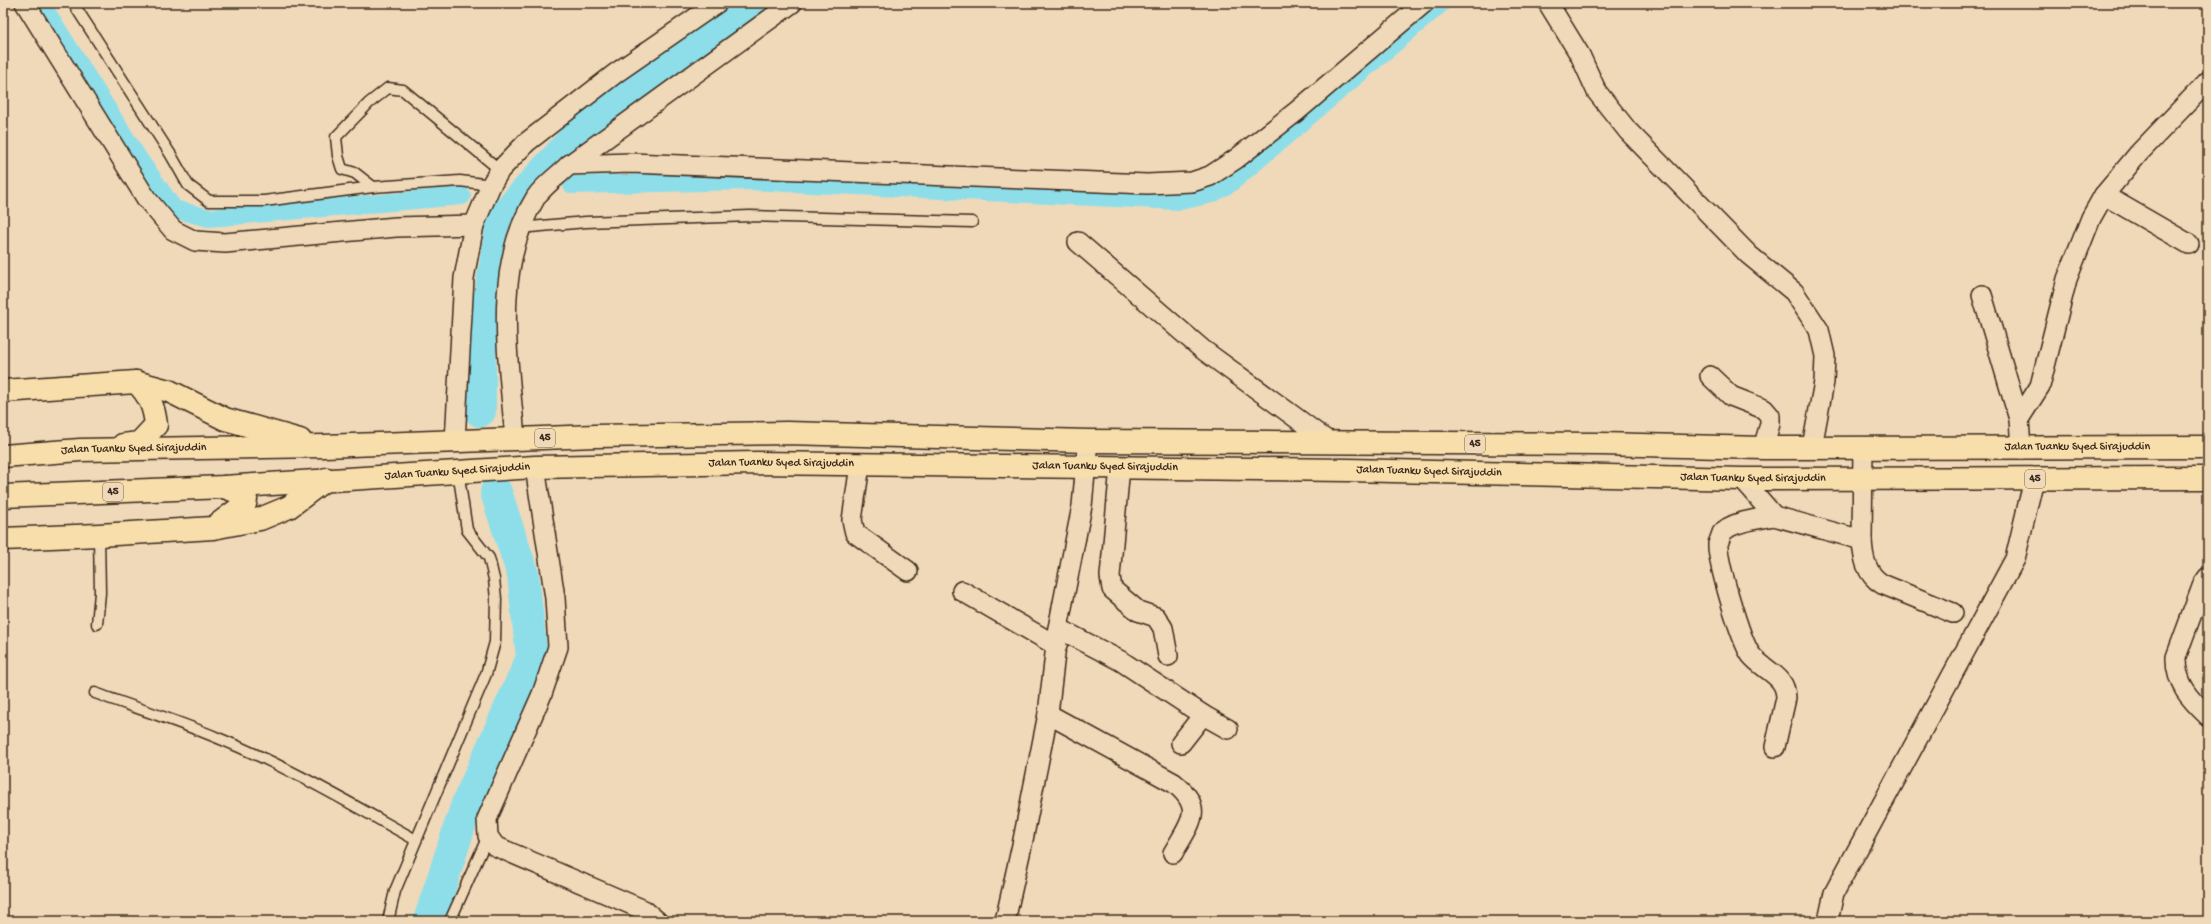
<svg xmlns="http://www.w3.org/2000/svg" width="2211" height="924" font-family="'Gochi Hand',sans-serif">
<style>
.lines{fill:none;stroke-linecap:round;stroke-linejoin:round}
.canal{stroke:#8edeea;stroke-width:18}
.river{stroke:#8edeea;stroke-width:32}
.lane-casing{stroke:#3b2a1e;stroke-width:13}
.street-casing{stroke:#3b2a1e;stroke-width:22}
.highway-casing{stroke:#3b2a1e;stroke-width:25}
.lane{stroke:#f0d9b8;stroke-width:10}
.street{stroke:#f0d9b8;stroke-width:19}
.highway{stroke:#f8deab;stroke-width:22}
.labels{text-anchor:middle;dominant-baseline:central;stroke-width:4;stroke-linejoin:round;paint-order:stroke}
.shield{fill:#f0d9b8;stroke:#715e4c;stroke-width:1}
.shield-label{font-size:11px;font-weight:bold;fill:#3b2a1e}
.street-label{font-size:12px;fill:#3b2a1e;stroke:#f0d9b8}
</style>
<rect width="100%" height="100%" fill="#f0d9b8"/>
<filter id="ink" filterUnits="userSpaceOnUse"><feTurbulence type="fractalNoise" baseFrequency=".025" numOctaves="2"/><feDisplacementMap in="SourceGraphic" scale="8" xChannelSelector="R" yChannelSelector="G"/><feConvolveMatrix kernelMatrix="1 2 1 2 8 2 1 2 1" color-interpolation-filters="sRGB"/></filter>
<g filter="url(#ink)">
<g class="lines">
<!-- canal -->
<g class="canal">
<polyline points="41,3 139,159 174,209 209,218 462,196"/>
<polyline points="572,185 748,181 1180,201 1212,194 1231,183 1442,3"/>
</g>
<!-- river -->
<g class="river">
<polyline points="480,411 480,356 503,217 580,132 668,66 761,3"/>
<polyline points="429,921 467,804 532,658 523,575 496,492"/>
</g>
<defs>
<g id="lane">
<polyline points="73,3 171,155 188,185 209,201 264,201 373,187"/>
<polyline points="491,185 460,181 373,187 355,173 342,169 338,156 336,137 369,103 388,88 403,90 500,170"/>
<polyline points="519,228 586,222 750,216 972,222"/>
<polyline points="97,624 100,593 99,535"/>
<path d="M95 693C136 708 178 721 218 738 287 766 351 804 416 840"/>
<polyline points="388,921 395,891 486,674 495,642 496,599 494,579 489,558 467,530 458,471"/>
<polyline points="450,921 488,836"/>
</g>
<g id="street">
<polyline points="25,3 146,198 173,230 195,241 225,243 396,227 474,225"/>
<polyline points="1548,3 1580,55 1597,92 1628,131 1749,255 1794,292 1819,330 1825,356 1824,382 1812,447"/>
<polyline points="569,165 631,163 1147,184 1192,182 1210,176 1236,159 1297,111 1424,3"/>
<polyline points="2104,195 2189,244"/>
<polyline points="1078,242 1202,349 1329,442"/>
<polyline points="1982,295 2019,419"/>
<polyline points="1710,376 1731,396 1764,409 1770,416 1770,424 1763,448"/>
<path d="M515 439C509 359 491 269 536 197 544 185 559 175 569 165L792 3"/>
<polyline points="455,441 464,278 474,225 491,185 500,170 527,142 616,73 717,3"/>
<polyline points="2021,449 2019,419 2040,386 2067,279 2091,218 2104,195 2139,153 2208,81"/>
<polyline points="860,465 852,520 855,533 908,571"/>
<polyline points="535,467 555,598 558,647 542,694 487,819 488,836 495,846 644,910 657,921"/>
<polyline points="1120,467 1110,576 1112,589 1138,611 1156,617 1163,628 1168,656"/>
<polyline points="1742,479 1774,516 1862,540 1863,447"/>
<path d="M1774 516C1760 519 1731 521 1722 533 1721 536 1719 541 1718 544 1717 562 1741 641 1751 655 1764 671 1786 675 1786 698L1775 747"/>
<path d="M1862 540C1863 558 1866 574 1882 584L1953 613"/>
<path d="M2208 577 2203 584 2176 657C2175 683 2190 699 2208 716"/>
<polyline points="962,591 1057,646"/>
<polyline points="1058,628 1121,661 1203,715 1228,729"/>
<path d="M1048 714 1174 783C1206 809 1190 823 1173 853"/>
<polyline points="1181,743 1203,715"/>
<polyline points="1005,921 1022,845 1048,714 1058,628 1082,506 1088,441"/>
<polyline points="1828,921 1834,893 2015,559 2034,479"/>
</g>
<g id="highway">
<polyline points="3,391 136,382 169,391 225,419 300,440"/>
<path d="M123 445 139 443 156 425C154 406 149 395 136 382"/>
<path id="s1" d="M3 456 80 450 324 446 595 436 787 433 1088 441 1601 444 1763 448 2208 447"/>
<path id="s2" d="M3 496 224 487 535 467 757 463 1349 470 1742 479 2208 478"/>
<polyline points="217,525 245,504 246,499 243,494 224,487"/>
<polyline points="3,539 99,535 213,528 260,519 289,507 326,479"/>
</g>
</defs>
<!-- lane casing -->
<use href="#lane" class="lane-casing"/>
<!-- street casing -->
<use href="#street" class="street-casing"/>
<!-- highway casing -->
<use href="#highway" class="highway-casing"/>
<!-- lane -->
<use href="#lane" class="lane"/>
<!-- street -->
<use href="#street" class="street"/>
<!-- highway -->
<use href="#highway" class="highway"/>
</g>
</g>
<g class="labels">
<!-- shield labels -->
<g class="shield">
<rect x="535" y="429" width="20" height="18" rx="3"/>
<rect x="1465" y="435" width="20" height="18" rx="3"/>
<rect x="2025" y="470" width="20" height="18" rx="3"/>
<rect x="103" y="483" width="20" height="18" rx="3"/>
</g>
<g class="shield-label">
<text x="545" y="438">45</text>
<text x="1475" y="444">45</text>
<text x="2035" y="479">45</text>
<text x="113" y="492">45</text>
</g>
<!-- street labels -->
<g class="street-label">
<text stroke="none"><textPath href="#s1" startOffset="2075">Jalan Tuanku Syed Sirajuddin</textPath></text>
<text stroke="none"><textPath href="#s1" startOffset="131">Jalan Tuanku Syed Sirajuddin</textPath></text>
<text stroke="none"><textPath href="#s2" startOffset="779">Jalan Tuanku Syed Sirajuddin</textPath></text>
<text stroke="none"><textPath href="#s2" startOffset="1103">Jalan Tuanku Syed Sirajuddin</textPath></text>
<text stroke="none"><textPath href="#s2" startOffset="455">Jalan Tuanku Syed Sirajuddin</textPath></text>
<text stroke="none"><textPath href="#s2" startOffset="1427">Jalan Tuanku Syed Sirajuddin</textPath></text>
<text stroke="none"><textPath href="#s2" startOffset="1751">Jalan Tuanku Syed Sirajuddin</textPath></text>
</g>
</g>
<!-- margin -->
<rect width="2211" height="924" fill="none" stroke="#f0d9b8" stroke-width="16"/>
<rect x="8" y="8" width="2195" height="908" fill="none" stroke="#3b2a1e" stroke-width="1.5" filter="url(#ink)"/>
</svg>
